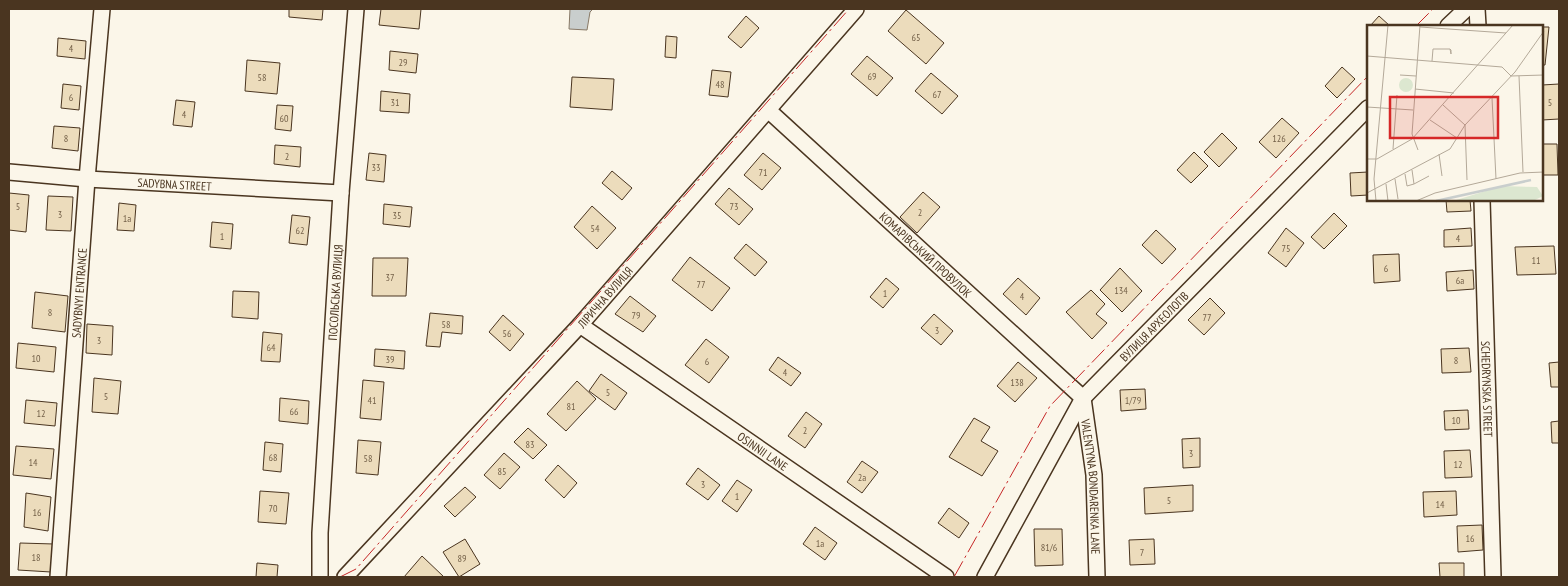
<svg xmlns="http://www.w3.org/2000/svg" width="1568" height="586" font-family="'PT Sans Narrow',sans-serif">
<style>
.water{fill:#c9cecd;stroke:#887966}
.building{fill:#ecdcbc;stroke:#4a3520}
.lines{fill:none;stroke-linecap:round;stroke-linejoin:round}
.minor-casing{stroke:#4a3520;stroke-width:18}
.minor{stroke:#fbf6e9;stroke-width:15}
.power{stroke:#c62828;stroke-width:1;stroke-dasharray:18 4 2.5 4;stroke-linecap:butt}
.labels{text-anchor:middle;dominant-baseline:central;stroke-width:4;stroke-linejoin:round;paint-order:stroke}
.number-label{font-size:10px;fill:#725f47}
.street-label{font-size:12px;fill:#4a3520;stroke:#fbf6e9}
.inset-river{fill:none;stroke:#c9cecd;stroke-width:2.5}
.inset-road{fill:none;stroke:#b4a999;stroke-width:1}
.view{fill:#d62828;fill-opacity:0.15;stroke:#d62828;stroke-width:2.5}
.inset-edge{fill:none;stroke:#4a3520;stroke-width:2.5}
</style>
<rect width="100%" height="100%" fill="#fbf6e9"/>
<!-- water -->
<polygon class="water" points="570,9 593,9 590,12 587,30 569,29"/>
<!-- building -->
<g class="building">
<polygon points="289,9 323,9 322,20 289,17"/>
<polygon points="381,9 421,9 419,29 379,25"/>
<polygon points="906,10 944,43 926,64 888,31"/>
<polygon points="746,16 759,28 741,48 728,37"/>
<polygon points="1379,16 1390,26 1370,26"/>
<polygon points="1542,27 1549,27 1545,65 1542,65"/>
<polygon points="666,36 677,37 676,58 665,57"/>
<polygon points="58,38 86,41 85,59 57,56"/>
<polygon points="390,51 418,54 416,73 389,70"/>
<polygon points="867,56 893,78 877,96 851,74"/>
<polygon points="247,60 280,63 277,94 245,91"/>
<polygon points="1342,67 1355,79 1337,98 1325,86"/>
<polygon points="712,70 731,72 728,97 709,95"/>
<polygon points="931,73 958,96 942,114 915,91"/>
<polygon points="572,77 614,79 612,110 570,107"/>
<polygon points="63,84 81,86 79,110 61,108"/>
<polygon points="1559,84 1559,119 1542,120 1542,85"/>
<polygon points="381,91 410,94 409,113 380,111"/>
<polygon points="176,100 195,102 192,127 173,125"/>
<polygon points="277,105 293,106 291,131 275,129"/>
<polygon points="1282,118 1299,133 1276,158 1259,142"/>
<polygon points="54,126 80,128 78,151 52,148"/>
<polygon points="1222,133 1237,148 1219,167 1204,152"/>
<polygon points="1542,144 1557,144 1558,175 1542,175"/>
<polygon points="275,145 301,147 300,167 274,164"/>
<polygon points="1194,152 1208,166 1191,183 1177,170"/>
<polygon points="369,153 386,155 384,182 366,180"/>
<polygon points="763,153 781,168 762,190 744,175"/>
<polygon points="612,171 632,188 622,200 602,183"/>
<polygon points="1368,172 1368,195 1351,196 1350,173"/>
<polygon points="729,188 753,209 739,225 715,204"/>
<polygon points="923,192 940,207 917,233 900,217"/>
<polygon points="9,193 29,195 26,232 9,230"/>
<polygon points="48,196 73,197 71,231 46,230"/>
<polygon points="1446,200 1470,200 1471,211 1447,212"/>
<polygon points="119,203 136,205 134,231 117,230"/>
<polygon points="384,204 412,207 410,227 383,224"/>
<polygon points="592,206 616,228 597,249 574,227"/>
<polygon points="1334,213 1347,226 1324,249 1311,237"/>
<polygon points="292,215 310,217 307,245 289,243"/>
<polygon points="212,222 233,224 231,249 210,247"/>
<polygon points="1286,228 1304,243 1286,267 1268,253"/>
<polygon points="1471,228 1472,246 1444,247 1444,230"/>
<polygon points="1156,230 1176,249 1162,264 1142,245"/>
<polygon points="746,244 767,262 755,276 734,258"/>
<polygon points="1554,246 1556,274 1517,275 1515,247"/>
<polygon points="1399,254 1400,281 1374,283 1373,255"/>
<polygon points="690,257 730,288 712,311 672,280"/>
<polygon points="373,258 408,258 406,296 372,296"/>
<polygon points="1120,268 1142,291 1122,312 1100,290"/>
<polygon points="1473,270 1474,289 1447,291 1446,272"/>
<polygon points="886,278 899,289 883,308 870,297"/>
<polygon points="1018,278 1040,298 1026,315 1003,294"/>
<polygon points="1091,290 1105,304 1096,314 1107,323 1092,339 1066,312"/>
<polygon points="233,291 259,292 258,319 232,317"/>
<polygon points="35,292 68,296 65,332 32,328"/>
<polygon points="630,296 656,316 643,332 615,314"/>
<polygon points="1210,298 1225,313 1204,335 1188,320"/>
<polygon points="430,313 463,316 462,334 442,332 440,347 426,346"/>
<polygon points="934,314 953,331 941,345 921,328"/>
<polygon points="503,315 524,334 510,351 489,332"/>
<polygon points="87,324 113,326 112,355 86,353"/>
<polygon points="263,332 282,334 280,362 261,361"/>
<polygon points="706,339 729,357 709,383 685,365"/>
<polygon points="18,343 56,347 54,372 16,368"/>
<polygon points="1469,348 1471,372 1442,373 1441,349"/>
<polygon points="375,349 405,351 404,369 374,366"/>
<polygon points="778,357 801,373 791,386 769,370"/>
<polygon points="1018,362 1037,378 1015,402 997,386"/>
<polygon points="1559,362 1559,387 1551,387 1549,363"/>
<polygon points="601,374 627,393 615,410 589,391"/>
<polygon points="94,378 121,381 118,414 92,412"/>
<polygon points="363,380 384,382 381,420 360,418"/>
<polygon points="577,381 596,399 566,431 547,414"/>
<polygon points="1145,389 1146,409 1121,411 1120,390"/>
<polygon points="280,398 309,401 308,424 279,421"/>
<polygon points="26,400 57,403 55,426 24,423"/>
<polygon points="1468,410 1469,429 1445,430 1444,411"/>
<polygon points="806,412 822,424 805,448 788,436"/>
<polygon points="974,418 990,427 981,441 998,451 982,476 949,457"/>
<polygon points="1559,421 1559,443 1552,443 1551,422"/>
<polygon points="528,428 547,445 533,459 514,442"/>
<polygon points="1200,438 1200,467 1183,468 1182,439"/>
<polygon points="358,440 381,442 378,475 356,473"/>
<polygon points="265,442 283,444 281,472 263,470"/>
<polygon points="16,446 54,449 51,479 13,475"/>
<polygon points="1470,450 1472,477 1445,478 1444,451"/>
<polygon points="504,453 520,467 500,489 484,475"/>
<polygon points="862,461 878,472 862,493 847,482"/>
<polygon points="558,465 577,483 564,498 545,480"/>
<polygon points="698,468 720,485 708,500 686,484"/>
<polygon points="737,480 752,490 737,512 722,501"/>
<polygon points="1193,485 1193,511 1145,514 1144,488"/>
<polygon points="465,487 476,497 455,517 444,506"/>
<polygon points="260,491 289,493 286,524 258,522"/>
<polygon points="1456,491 1457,515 1424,517 1423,492"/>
<polygon points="26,493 51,497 48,531 24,527"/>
<polygon points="949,508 969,523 959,538 938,523"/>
<polygon points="1482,525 1483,550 1458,552 1457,526"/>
<polygon points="815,527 837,543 825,560 803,544"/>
<polygon points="1034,529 1062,529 1063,565 1035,566"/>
<polygon points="465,539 480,564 459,577 443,552"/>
<polygon points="1154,539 1155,564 1130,565 1129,540"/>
<polygon points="20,543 54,544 51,572 18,570"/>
<polygon points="422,556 444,577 404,577"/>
<polygon points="257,563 278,565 277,577 256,577"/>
<polygon points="1439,563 1464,563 1464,577 1440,577"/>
</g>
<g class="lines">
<defs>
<g id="minor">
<polyline points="1477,9 1478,26"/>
<polyline points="1448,26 1466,9"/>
<path id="s1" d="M768 110 1083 398 1094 475 1097 577"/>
<path id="s2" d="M9 172 87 179 341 193"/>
<path id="s3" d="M1482 200 1493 577"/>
<path id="s4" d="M580 325 946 577"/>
<path id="s5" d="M58 577 87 179 102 9"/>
<path id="s6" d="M320 577V533L341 193 356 9"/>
<path id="s7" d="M345 577 580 325 856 9"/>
<path id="s8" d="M985 577 1083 398 1368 108"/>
</g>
</defs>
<!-- minor casing -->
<use href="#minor" class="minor-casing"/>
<!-- minor -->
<use href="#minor" class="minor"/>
<!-- power -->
<g class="power">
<polyline points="1416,26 1433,9"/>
<polyline points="340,577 356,569 849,9"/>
<polyline points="954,577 1050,406 1368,76"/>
</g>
</g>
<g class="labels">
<!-- number labels -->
<g class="number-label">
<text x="916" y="37">65</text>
<text x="71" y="48">4</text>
<text x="403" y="62">29</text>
<text x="872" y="76">69</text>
<text x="262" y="77">58</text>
<text x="720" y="84">48</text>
<text x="937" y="94">67</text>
<text x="71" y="97">6</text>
<text x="395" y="102">31</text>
<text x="1550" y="102">5</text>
<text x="184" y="114">4</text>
<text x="284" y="118">60</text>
<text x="66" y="138">8</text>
<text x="1279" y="138">126</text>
<text x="287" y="156">2</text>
<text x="376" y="167">33</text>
<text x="763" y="172">71</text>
<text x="18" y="206">5</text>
<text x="734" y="206">73</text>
<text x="920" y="212">2</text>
<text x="60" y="214">3</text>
<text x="397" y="215">35</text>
<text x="127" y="218">1а</text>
<text x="595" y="228">54</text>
<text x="300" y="230">62</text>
<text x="222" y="236">1</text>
<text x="1458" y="238">4</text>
<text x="1286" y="248">75</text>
<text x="1536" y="260">11</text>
<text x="1386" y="268">6</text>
<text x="390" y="277">37</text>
<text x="1460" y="280">6а</text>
<text x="701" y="284">77</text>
<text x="1121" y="290">134</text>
<text x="885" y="293">1</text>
<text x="1022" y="296">4</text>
<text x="50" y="312">8</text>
<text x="636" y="315">79</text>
<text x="1207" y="317">77</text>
<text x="446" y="324">58</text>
<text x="937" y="330">3</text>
<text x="507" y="333">56</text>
<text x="99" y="340">3</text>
<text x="271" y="347">64</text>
<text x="36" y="358">10</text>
<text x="390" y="359">39</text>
<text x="1456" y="360">8</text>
<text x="707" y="361">6</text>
<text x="785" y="372">4</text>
<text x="1017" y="382">138</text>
<text x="608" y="392">5</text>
<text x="106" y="396">5</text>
<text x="372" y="400">41</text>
<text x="1133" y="400">1/79</text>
<text x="571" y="406">81</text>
<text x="294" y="411">66</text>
<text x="41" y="413">12</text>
<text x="1456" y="420">10</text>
<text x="805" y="430">2</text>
<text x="530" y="444">83</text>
<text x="1191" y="453">3</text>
<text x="273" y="457">68</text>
<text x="368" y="458">58</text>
<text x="33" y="462">14</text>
<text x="1458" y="464">12</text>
<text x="502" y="471">85</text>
<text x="862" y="477">2а</text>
<text x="703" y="484">3</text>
<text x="737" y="496">1</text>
<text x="1169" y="500">5</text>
<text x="1440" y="504">14</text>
<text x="273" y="508">70</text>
<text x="37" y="512">16</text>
<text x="1470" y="538">16</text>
<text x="820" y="543">1а</text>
<text x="1049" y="547">81/6</text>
<text x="1142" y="552">7</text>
<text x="36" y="557">18</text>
<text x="462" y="558">89</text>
</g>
<!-- street labels -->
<g class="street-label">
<text stroke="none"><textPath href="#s2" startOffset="166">SADYBNA STREET</textPath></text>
<text stroke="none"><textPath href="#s1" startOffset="214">КОМАРІВСЬКИЙ ПРОВУЛОК</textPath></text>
<text stroke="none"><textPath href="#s5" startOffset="285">SADYBNYI ENTRANCE</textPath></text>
<text stroke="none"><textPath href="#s6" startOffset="285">ПОСОЛЬСЬКА ВУЛИЦЯ</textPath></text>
<text stroke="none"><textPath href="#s7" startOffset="382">ЛІРИЧНА ВУЛИЦЯ</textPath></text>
<text stroke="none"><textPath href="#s8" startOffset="305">ВУЛИЦЯ АРХЕОЛОГІВ</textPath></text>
<text stroke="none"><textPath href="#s3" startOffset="189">SCHEDRYNSKA STREET</textPath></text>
<text stroke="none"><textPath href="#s4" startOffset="222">OSINNII LANE</textPath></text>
<text stroke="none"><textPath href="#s1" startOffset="516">VALENTYNA BONDARENKA LANE</textPath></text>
</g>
</g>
<!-- overview -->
<g transform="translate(1367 25)">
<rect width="176" height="176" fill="#fbf6e9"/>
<path d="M32 60a7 7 0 1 1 14 0a7 7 0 1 1-14 0ZM135 161 170 162 176 171 166 176H86Z" fill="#dce7d0"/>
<path class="inset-river" d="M69 176 164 155"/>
<path class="inset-road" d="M53 2 139 8M0 31 135 42 144 51 177 50M65 36 66 24H83L84 25V29L83 24M33 50 49 51M152 51 156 147M48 64 87 68M125 73 129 154M76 80 98 100 100 155M0 82 46 85M63 95 90 113M26 124 30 70M51 125 45 109 53 0M72 129 75 151M0 134H10L45 114 146 0M45 145 47 159 62 151M38 149 40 161 47 159M28 154 31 174M19 159 21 176M0 168 83 124 98 100 148 47 177 6M9 176 7 154 21 0M49 176 68 168 153 148 177 147"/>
<path class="view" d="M23 72H131V113H23Z"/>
<rect width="176" height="176" class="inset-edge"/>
</g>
<!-- border -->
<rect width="1568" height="586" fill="none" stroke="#4a3520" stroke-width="20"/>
</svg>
